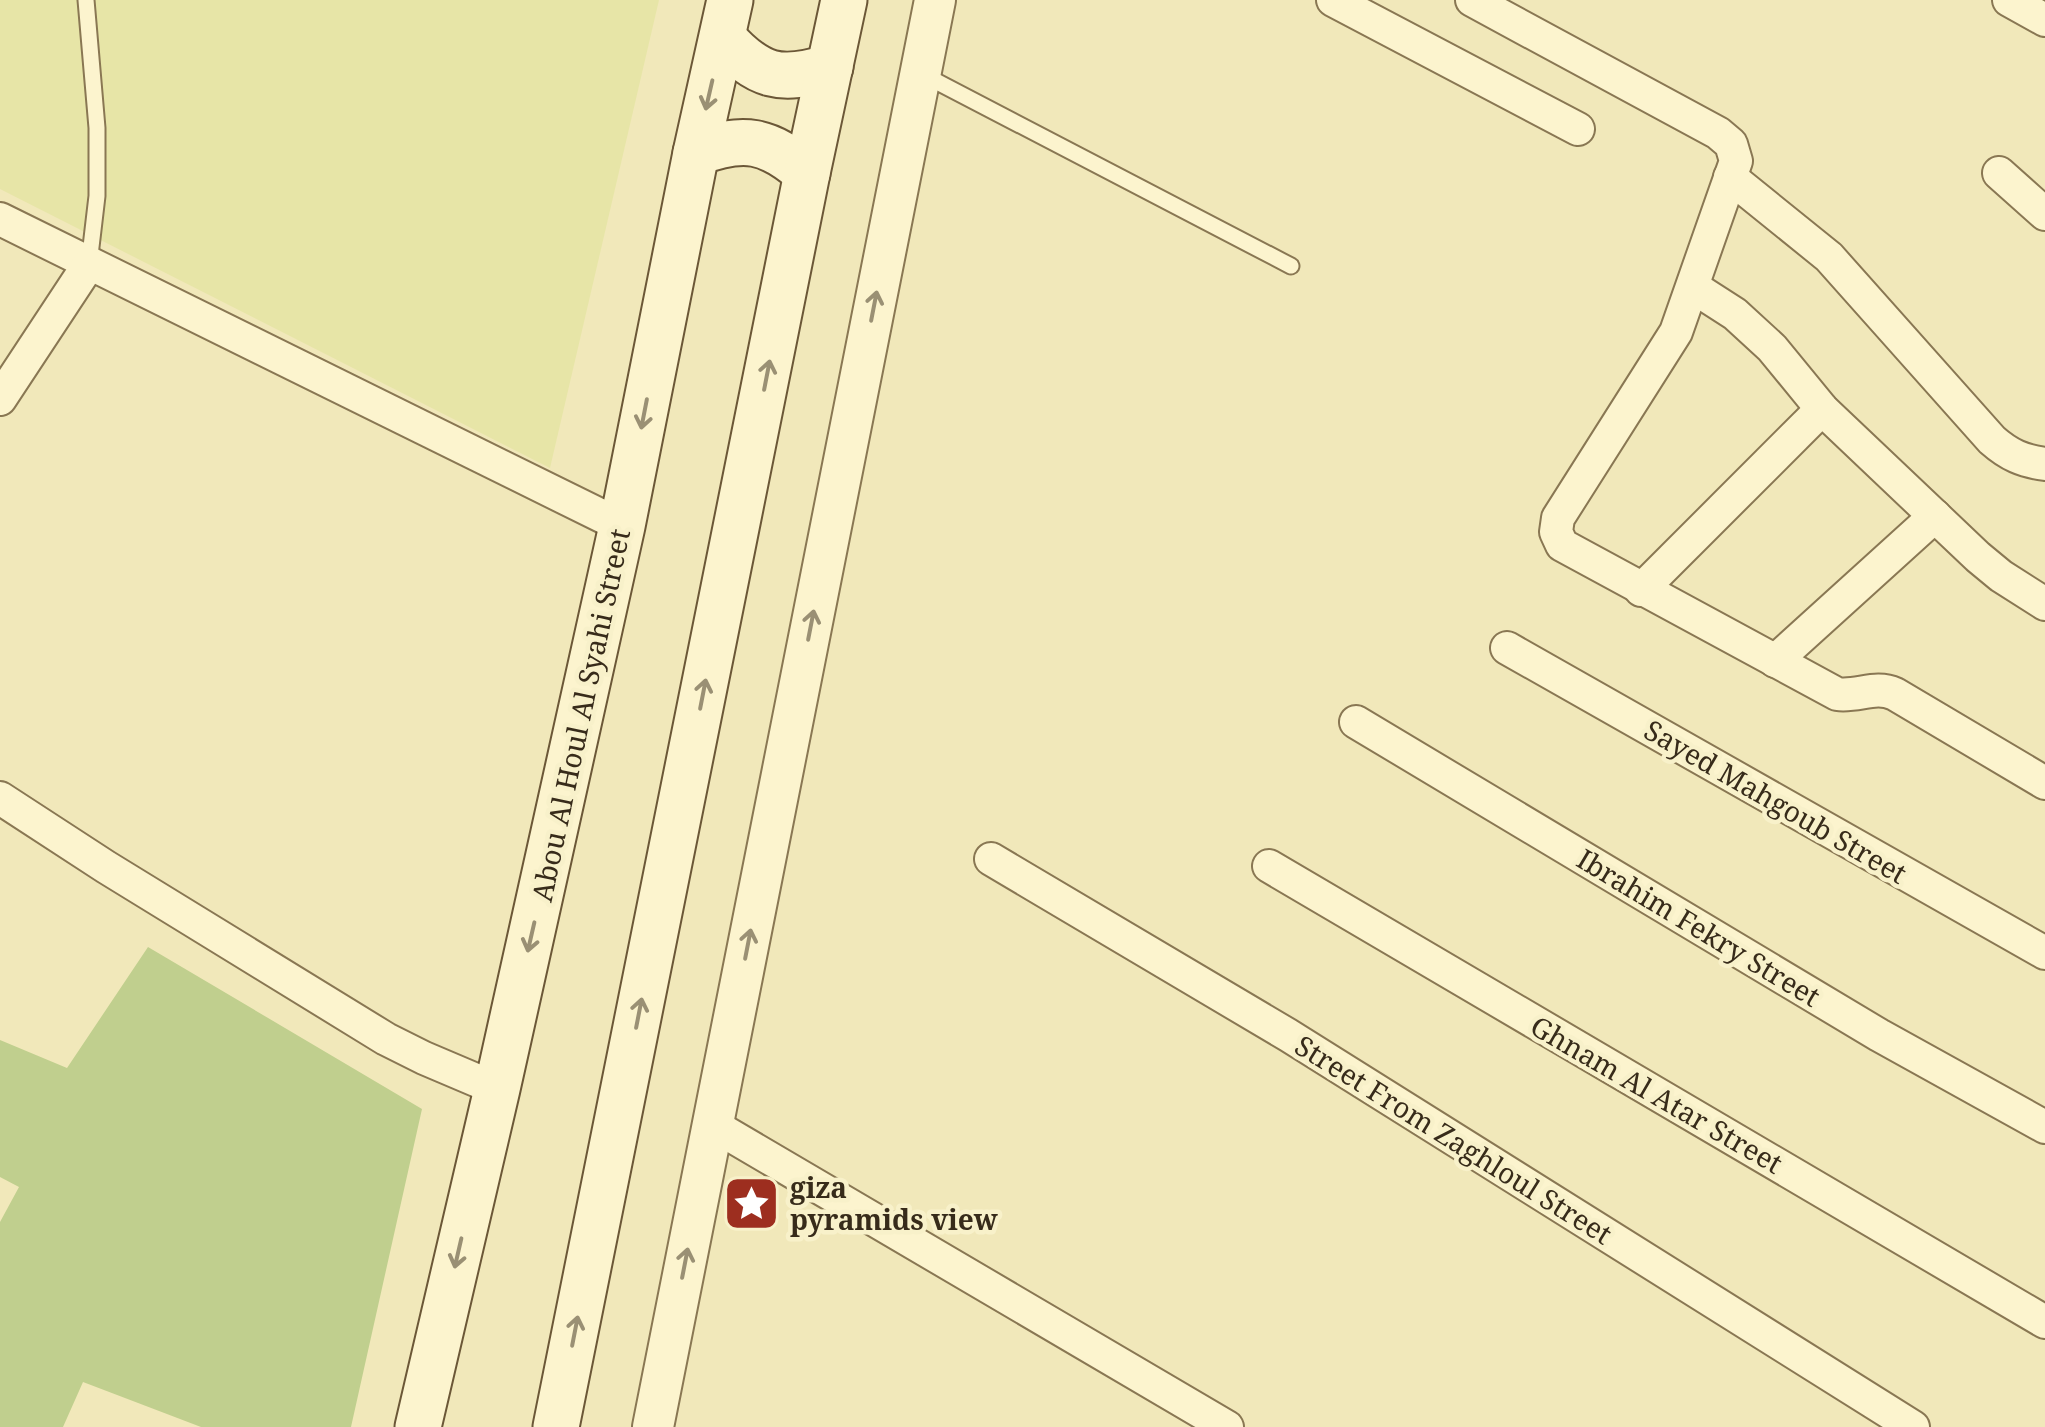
<svg xmlns="http://www.w3.org/2000/svg" width="2045" height="1427" font-family="'Noto Serif',serif">
<style>
.farmland{fill:#e7e5a7}
.green{fill:#c0cf8e}
.lines{fill:none;stroke-linecap:round;stroke-linejoin:round}
.service-casing{stroke:#897753;stroke-width:19}
.minor-casing{stroke:#897753;stroke-width:36}
.tertiary-casing{stroke:#897753;stroke-width:44}
.secondary-casing{stroke:#6b5737;stroke-width:49}
.service{stroke:#fcf4ce;stroke-width:15}
.minor{stroke:#fcf4ce;stroke-width:32}
.tertiary{stroke:#fcf4ce;stroke-width:40}
.secondary{stroke:#fcf4ce;stroke-width:45}
.oneway{stroke:#9a9074}
.labels{text-anchor:middle;dominant-baseline:central;stroke-width:9;stroke-linejoin:round;paint-order:stroke}
.street-label{font-size:28px;fill:#372b1a;stroke:#f8f1ca}
.poi-label{font-size:28px;font-weight:bold;fill:#372b1a;stroke:#f8f1ca;text-anchor:start}
</style>
<rect width="100%" height="100%" fill="#f1e8ba"/>
<!-- farmland -->
<polygon class="farmland" points="0,0 659,0 550,468 0,189"/>
<!-- green -->
<polygon class="green" points="148,947 422,1109 351,1427 201,1427 83,1382 63,1427 0,1427 0,1222 19,1187 0,1177 0,1040 67,1068"/>
<g class="lines">
<defs>
<g id="service">
<polyline points="86,0 97,128 97,196 89,264"/>
<polyline points="922,74 1291,266"/>
</g>
<g id="minor">
<polyline points="1333,0 1578,129"/>
<path d="M1472 0 1718 133 1731 144 1736 161 1676 332 1558 518 1556 532 1562 545 1837 694C1858 697 1875 685 1895 694L2045 783"/>
<polyline points="2009,0 2045,20"/>
<polyline points="1999,173 2045,214"/>
<path d="M1730 177 1829 257 1992 440C2009 455 2023 461 2045 464"/>
<polyline points="0,219 622,526"/>
<polyline points="1693,287 1735,314 1772,348 1822,409 1978,557 2001,576 2045,604"/>
<polyline points="0,399 89,264"/>
<polyline points="1641,590 1822,409"/>
<polyline points="1507,648 2045,953"/>
<polyline points="1775,661 1935,516"/>
<polyline points="1356,722 1879,1035 2045,1127"/>
<polyline points="0,798 106,867 386,1039 424,1058 497,1089"/>
<polyline points="991,859 1288,1035 1913,1427"/>
<polyline points="1269,866 2045,1322"/>
<polyline points="713,1125 1227,1427"/>
</g>
<polyline id="tertiary" points="653,1427 935,0"/>
<g id="secondary">
<path d="M723 38C758 77 780 83 830 67"/>
<path d="M696 153C744 135 768 139 807 173"/>
<polyline points="418,1427 497,1089 622,526 696,153 730,0"/>
<polyline points="556,1427 807,173 844,0"/>
</g>
</defs>
<!-- service casing -->
<use href="#service" class="service-casing"/>
<!-- minor casing -->
<use href="#minor" class="minor-casing"/>
<!-- tertiary casing -->
<use href="#tertiary" class="tertiary-casing"/>
<!-- secondary casing -->
<use href="#secondary" class="secondary-casing"/>
<!-- service -->
<use href="#service" class="service"/>
<!-- minor -->
<use href="#minor" class="minor"/>
<!-- tertiary -->
<use href="#tertiary" class="tertiary"/>
<!-- secondary -->
<use href="#secondary" class="secondary"/>
</g>
<!-- one-way arrows -->
<defs><path id="oneway-shaft" d="M-6 0H5M1.5-3L5.5 0L1.5 3" fill="none" stroke-width="1.6" stroke-linecap="round" stroke-linejoin="round" transform="scale(2.5)"/></defs>
<g class="oneway">
<use href="#oneway-shaft" transform="translate(709 95) rotate(103)"/>
<use href="#oneway-shaft" transform="translate(874 306) rotate(-79)"/>
<use href="#oneway-shaft" transform="translate(767 375) rotate(-79)"/>
<use href="#oneway-shaft" transform="translate(644 414) rotate(101)"/>
<use href="#oneway-shaft" transform="translate(811 625) rotate(-79)"/>
<use href="#oneway-shaft" transform="translate(703 694) rotate(-79)"/>
<use href="#oneway-shaft" transform="translate(531 937) rotate(103)"/>
<use href="#oneway-shaft" transform="translate(748 944) rotate(-79)"/>
<use href="#oneway-shaft" transform="translate(639 1013) rotate(-79)"/>
<use href="#oneway-shaft" transform="translate(458 1253) rotate(103)"/>
<use href="#oneway-shaft" transform="translate(685 1263) rotate(-79)"/>
<use href="#oneway-shaft" transform="translate(575 1331) rotate(-79)"/>
</g>
<!-- icons -->
<defs>
<symbol id="sight-square" viewBox="-11 -11 22 22"><rect x="-9" y="-9" width="18" height="18" rx="4" fill="#9d2e1f" stroke="#f8f1ca"/><path d="M0-6L1.8-2.2L6-1.7L2.9 1.2L3.7 5.4L0 3.3L-3.7 5.4L-2.9 1.2L-6-1.7L-1.8-2.2Z" fill="#fff"/></symbol>
</defs>
<g fill-rule="evenodd">
<use href="#sight-square" x="720" y="1172" width="63" height="63"/>
</g>
<g class="labels">
<!-- street labels -->
<g class="street-label">
<text transform="translate(580 715) rotate(-78)">Abou Al Houl Al Syahi Street</text>
<text transform="translate(1776 801) rotate(30)">Sayed Mahgoub Street</text>
<text transform="translate(1699 927) rotate(31)">Ibrahim Fekry Street</text>
<text transform="translate(1657 1094) rotate(30)">Ghnam Al Atar Street</text>
<text transform="translate(1454 1139) rotate(32)">Street From Zaghloul Street</text>
</g>
<!-- poi labels -->
<g class="poi-label">
<text x="790" y="1187">giza<tspan x="790" dy="32">pyramids view</tspan></text>
</g>
</g>
</svg>
